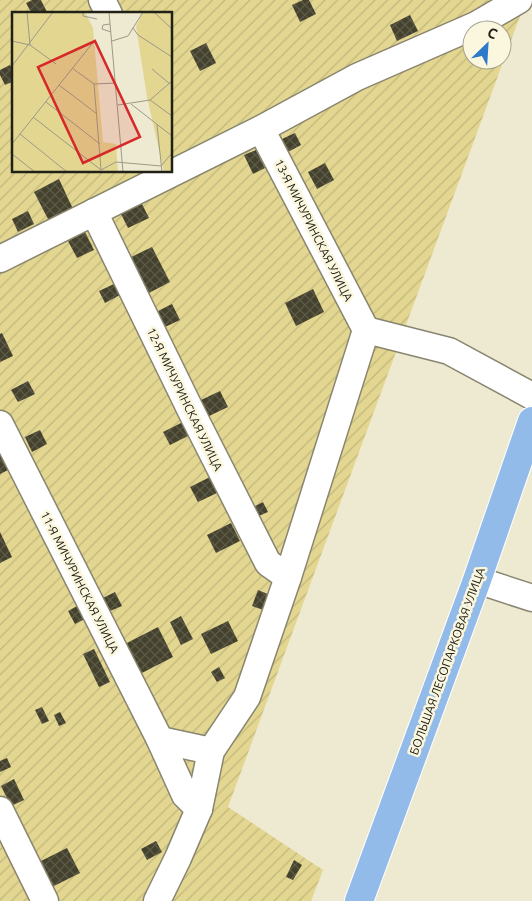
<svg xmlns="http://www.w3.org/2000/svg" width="532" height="901" font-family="Ubuntu,sans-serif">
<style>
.garden{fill:url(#garden-furrows);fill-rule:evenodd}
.building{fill:url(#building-cross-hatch)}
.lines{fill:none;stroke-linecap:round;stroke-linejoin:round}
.minor-casing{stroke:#89856f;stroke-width:29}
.major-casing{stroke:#fff;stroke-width:30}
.minor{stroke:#fff;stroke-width:26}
.major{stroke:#93bbe9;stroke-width:28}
.labels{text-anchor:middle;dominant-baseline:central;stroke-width:5;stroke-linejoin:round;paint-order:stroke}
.street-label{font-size:12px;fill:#212017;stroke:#fbf7de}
.inset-road{fill:none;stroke:#9c9987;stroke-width:1}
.view{fill:#d62828;fill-opacity:0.15;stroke:#d62828;stroke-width:2.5}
.inset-edge{fill:none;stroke:#212017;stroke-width:2.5}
</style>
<defs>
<pattern id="garden-furrows" width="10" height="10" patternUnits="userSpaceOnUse" patternTransform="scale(1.25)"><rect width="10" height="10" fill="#e3d691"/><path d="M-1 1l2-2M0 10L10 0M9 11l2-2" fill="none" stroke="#c2b77c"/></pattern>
<pattern id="building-cross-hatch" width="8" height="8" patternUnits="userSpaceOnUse" patternTransform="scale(1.25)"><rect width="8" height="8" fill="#44412d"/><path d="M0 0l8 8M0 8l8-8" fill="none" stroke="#5c5a49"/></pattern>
</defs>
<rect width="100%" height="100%" fill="#eeead1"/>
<!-- garden -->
<path class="garden" d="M0 0H526L228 807 323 870 311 901H0ZM14 14H171V171H14ZM472 30H502V60H472Z"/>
<!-- building -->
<g class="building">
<polygon points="32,0 41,0 48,14 32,14 26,3"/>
<polygon points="303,0 309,0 316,14 300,22 292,5"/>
<polygon points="410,15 418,31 397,41 390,25"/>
<polygon points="206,43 216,63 200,71 190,51"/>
<polygon points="10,65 14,73 14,81 5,85 0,75 0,70"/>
<polygon points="295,133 301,145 288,152 282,139"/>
<polygon points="256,150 265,168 253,174 244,155"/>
<polygon points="325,163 334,180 317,189 308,172"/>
<polygon points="59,179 73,209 49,221 34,192"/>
<polygon points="140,200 149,218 128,228 119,210"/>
<polygon points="28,211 34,224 18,232 12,219"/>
<polygon points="85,232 94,250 77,258 68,241"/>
<polygon points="152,247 170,282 145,295 127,259"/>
<polygon points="114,284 120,295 105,303 99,291"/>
<polygon points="313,289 324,312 296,326 285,303"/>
<polygon points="172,304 180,320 165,327 158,311"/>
<polygon points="2,333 13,356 0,362 0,334"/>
<polygon points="28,381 35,394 18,402 11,390"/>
<polygon points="220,391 228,407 207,417 199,401"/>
<polygon points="187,420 194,433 170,445 163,432"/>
<polygon points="40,430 47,444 32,452 25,437"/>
<polygon points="0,453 12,468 0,474"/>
<polygon points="210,477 217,493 198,502 190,487"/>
<polygon points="263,502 268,512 254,518 250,509"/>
<polygon points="231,523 240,541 216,553 207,535"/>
<polygon points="0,532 12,557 0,563"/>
<polygon points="258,590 275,597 269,612 252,606"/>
<polygon points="115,592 122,606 110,611 103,598"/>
<polygon points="79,605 85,619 75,624 68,611"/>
<polygon points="181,616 193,639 181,645 170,622"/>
<polygon points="228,621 238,641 211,654 201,634"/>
<polygon points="158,627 173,657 140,674 125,644"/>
<polygon points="94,649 110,682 99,687 83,654"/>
<polygon points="219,667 225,678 217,682 211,672"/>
<polygon points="42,707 49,721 42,724 35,710"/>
<polygon points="60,712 66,723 59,726 54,715"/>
<polygon points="7,758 11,767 0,772 0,761"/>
<polygon points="14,779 24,800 11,806 1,786"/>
<polygon points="156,841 162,852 147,860 141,849"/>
<polygon points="67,848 80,873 52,887 39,862"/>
<polygon points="294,860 302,865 293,880 286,877"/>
</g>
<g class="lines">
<defs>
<g id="minor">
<polyline points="102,0 109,14"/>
<polyline points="261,129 366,330"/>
<polyline points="94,212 191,411 268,563 288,577"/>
<polyline points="0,259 261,129 357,77 476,25 519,0"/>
<polyline points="0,424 160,740 185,795 199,809"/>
<polyline points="477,580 532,598"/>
<polyline points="160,740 211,751"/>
<polyline points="0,810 45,901"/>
<polyline points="157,901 178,858 199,809 211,751 247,697 288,577 366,330 449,351 532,396"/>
</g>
<polyline id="major" points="359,901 477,580 532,421"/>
</defs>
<!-- minor casing -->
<use href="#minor" class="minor-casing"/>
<!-- major casing -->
<use href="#major" class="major-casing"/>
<!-- minor -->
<use href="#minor" class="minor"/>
<!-- major -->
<use href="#major" class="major"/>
</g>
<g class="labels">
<!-- street labels -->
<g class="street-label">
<text transform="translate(314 230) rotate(63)">13-Я МИЧУРИНСКАЯ УЛИЦА</text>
<text transform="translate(185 399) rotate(64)">12-Я МИЧУРИНСКАЯ УЛИЦА</text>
<text transform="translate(80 582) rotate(63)">11-Я МИЧУРИНСКАЯ УЛИЦА</text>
<text transform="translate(447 661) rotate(-70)">БОЛЬШАЯ ЛЕСОПАРКОВАЯ УЛИЦА</text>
</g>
</g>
<!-- overview -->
<g transform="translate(12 12)">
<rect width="160" height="160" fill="#eeead1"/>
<path d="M0 0H73L81 16 91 130 104 132 106 160H0ZM131 0H160V160H152L135 85 124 14Z" fill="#e3d691"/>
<path class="inset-road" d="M15 0 18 33M71 0V4L85 7M97 0 111 160M142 0 160 17M98 12 91 13 90 17 99 20M121 16 126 23 160 45M0 29 18 33 44 52M100 29 116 24 131 0M0 54 41 0M60 56 82 72M140 57 158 72M104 71 82 72 89 158 104 150 149 154 160 141M47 73 85 102M138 88 160 104M34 90 88 132M119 92 160 124M106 93 138 88 160 69M21 105 89 158M145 113 150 160M8 122 55 160M0 132 83 28M0 142 23 160"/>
<path class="view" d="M83 29 128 125 71 151 26 55Z"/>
<rect width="160" height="160" class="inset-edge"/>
</g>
<!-- north arrow -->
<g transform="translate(487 45) rotate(25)"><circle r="24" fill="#fbf7de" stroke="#a4a18e"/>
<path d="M0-4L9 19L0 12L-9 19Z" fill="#2e79c9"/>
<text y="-8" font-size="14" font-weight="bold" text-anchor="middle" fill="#212017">С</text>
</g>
</svg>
